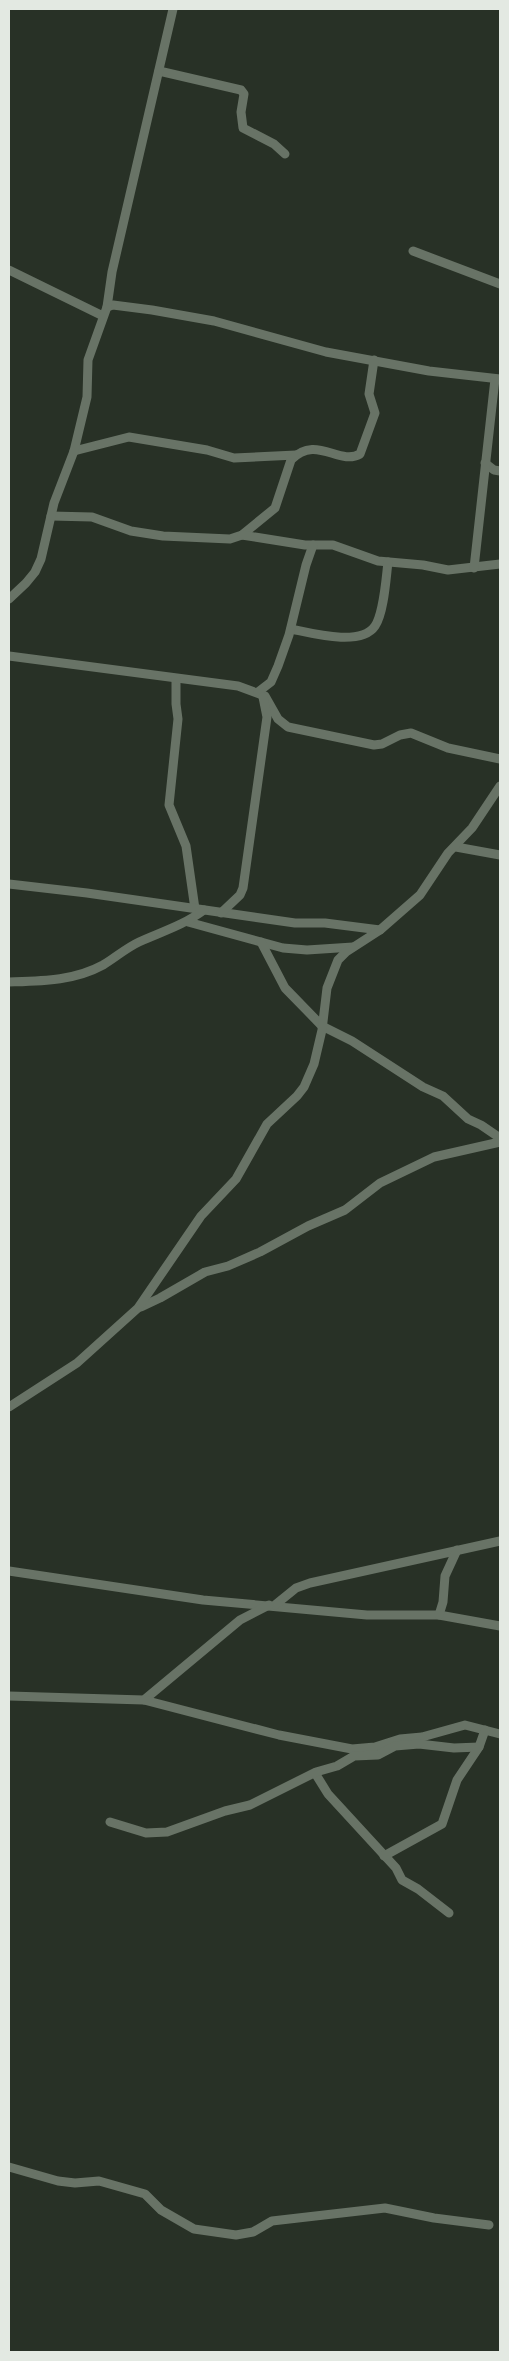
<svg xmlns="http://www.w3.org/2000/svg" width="509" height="2361" font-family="'Asap Condensed',sans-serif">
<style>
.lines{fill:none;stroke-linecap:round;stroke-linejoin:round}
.minor{stroke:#687366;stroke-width:9}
</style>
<rect width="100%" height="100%" fill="#283126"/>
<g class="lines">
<!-- minor -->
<g class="minor">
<polyline points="159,71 241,90 244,94 241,112 243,128 274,144 285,154"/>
<polyline points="413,251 500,284"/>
<polyline points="9,270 103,316"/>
<polyline points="107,307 113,305 152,310 214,321 326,352 429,371 500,379"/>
<polyline points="74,451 129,437 207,450 234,458 296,455"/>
<polyline points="485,463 494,470 500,471"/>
<path d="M51 516 92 517 131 531 163 536 230 539 242 535 275 508 291 460C316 434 339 466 360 454L375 413 369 394 374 360"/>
<polyline points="242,535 305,545 333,545 378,561 423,565 448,570 500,564"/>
<polyline points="474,568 495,379"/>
<polyline points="9,599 26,583 35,572 41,559 54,503 74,451 87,397 88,360 107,307 112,272 173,9"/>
<path d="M291 629C311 633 361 647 375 626 384 613 386 578 388 562"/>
<polyline points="9,656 238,686 265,696 278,719 288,727 374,745 382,744 400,735 411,733 448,748 500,759"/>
<polyline points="176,679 176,704 178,719 169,805 186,846 195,909"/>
<polyline points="258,692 271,682 278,666 289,635 306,565 313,545"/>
<polyline points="456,847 500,855"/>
<polyline points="9,884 87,893 295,923 325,923 380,930"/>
<polyline points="221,913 240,895 243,888 267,717 263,697"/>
<polyline points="188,922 283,948 307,950 353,947"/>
<polyline points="261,942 285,988 322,1026 352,1041 423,1087 443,1096 468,1119 481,1125 500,1138"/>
<path d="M9 982C41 981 74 981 103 965 115 958 126 948 139 942 161 932 184 925 204 910"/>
<polyline points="141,1307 160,1298 205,1272 228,1266 260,1252 308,1226 345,1210 380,1183 434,1157 500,1142"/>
<polyline points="9,1407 77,1363 138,1308 201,1216 236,1179 267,1124 297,1096 304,1087 314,1064 322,1030 327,988 338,960 346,952 380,930 420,895 448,853 472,828 500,786"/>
<polyline points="9,1571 203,1600 367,1615 439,1615 500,1626"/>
<polyline points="275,1605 296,1588 310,1583 500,1541"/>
<polyline points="439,1615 443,1602 445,1576 457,1550"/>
<polyline points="9,1696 144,1700 240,1620 269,1605"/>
<polyline points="144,1700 279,1735 352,1749 375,1747 400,1739 422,1737 465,1725 500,1734"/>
<polyline points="315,1773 328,1794 396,1868 402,1880 418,1889 449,1913"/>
<polyline points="110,1822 146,1833 167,1832 225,1811 250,1805 316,1772 337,1766 354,1756 378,1755 395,1746 419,1744 454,1748 479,1747"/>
<polyline points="384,1856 442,1824 457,1780 479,1747 485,1730"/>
<polyline points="9,2167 58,2181 75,2183 99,2181 145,2194 161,2210 194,2229 236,2235 253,2232 272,2221 385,2208 434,2218 489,2225"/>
</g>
</g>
<!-- border -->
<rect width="509" height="2361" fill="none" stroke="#e3e9e2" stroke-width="20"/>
</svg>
